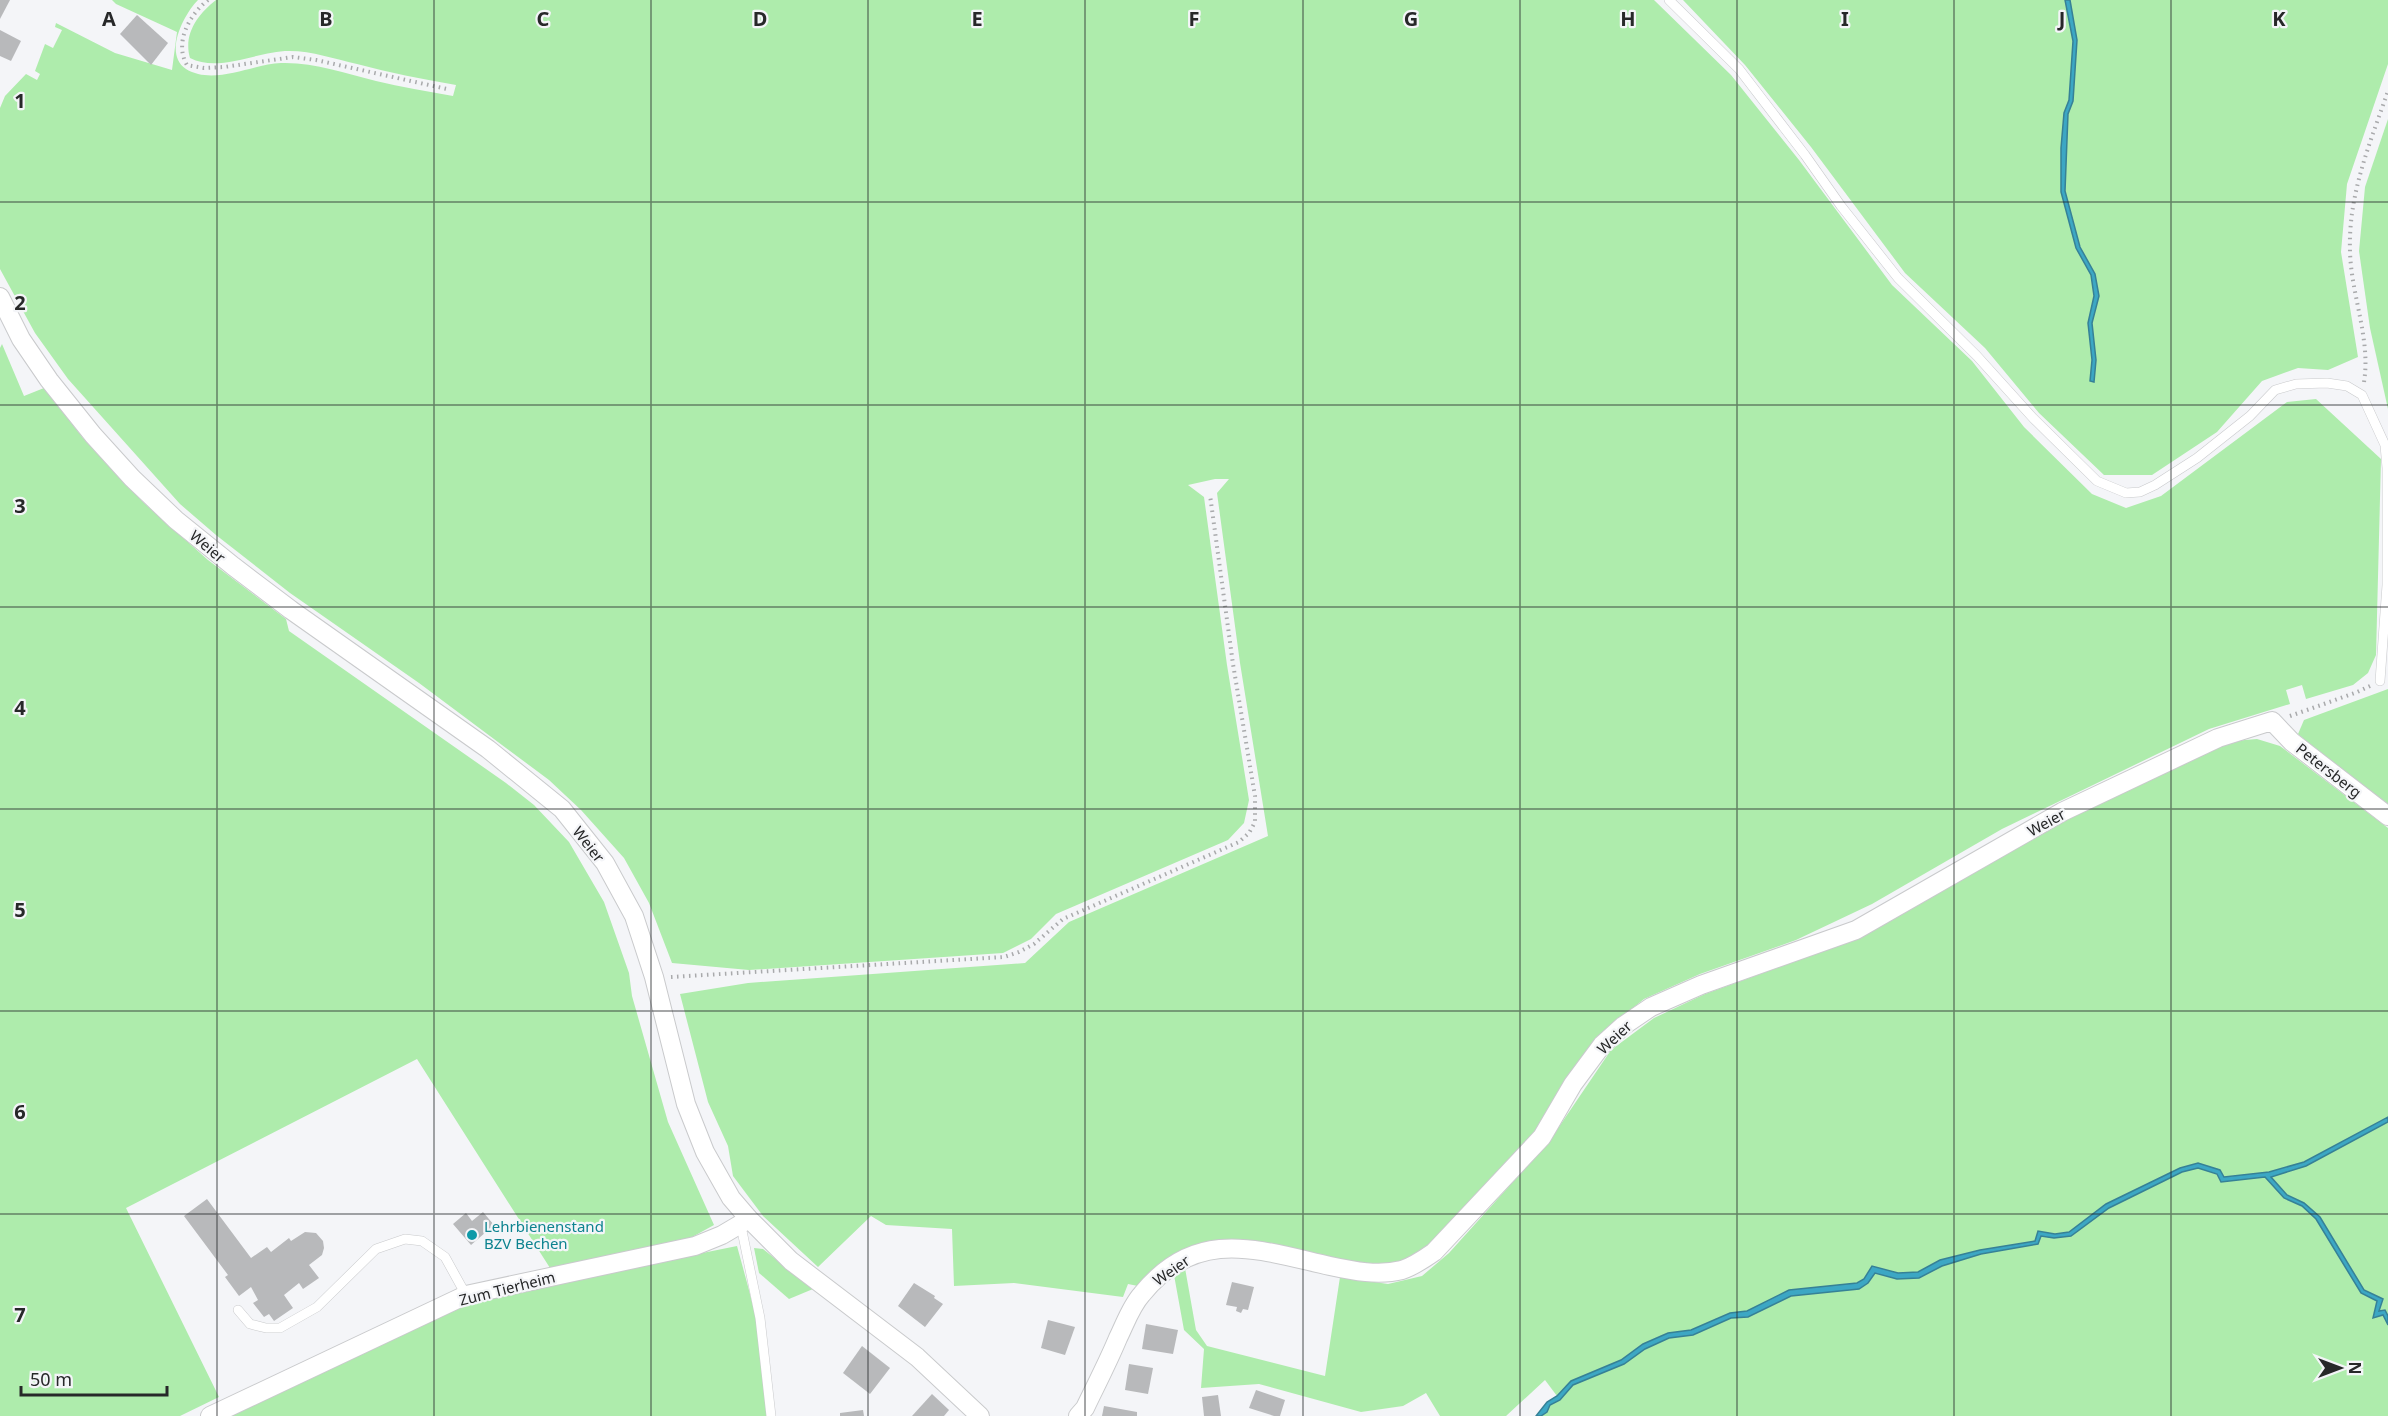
<svg xmlns="http://www.w3.org/2000/svg" width="2388" height="1416" font-family="'Noto Sans',sans-serif">
<style>
.green{fill:#aeecac}
.water{fill:#3ca7c4;stroke:#368196;stroke-width:1.5}
.building{fill:#b8b9bb}
.lines{fill:none;stroke-linecap:round;stroke-linejoin:round}
.lane-casing{stroke:#c9cacc;stroke-width:10}
.street-casing{stroke:#c9cacc;stroke-width:20}
.path{stroke:#a9aaac;stroke-width:4;stroke-dasharray:1.5 4.5;stroke-linecap:butt}
.lane{stroke:#fff;stroke-width:9}
.street{stroke:#fff;stroke-width:18}
.grid{fill:none;stroke:#272829;stroke-width:1.5;stroke-opacity:0.55}
.culture-dot{fill:#0f9aa8;stroke:#f4f5f8;stroke-width:2}
.labels{text-anchor:middle;dominant-baseline:central;stroke-width:4.5;stroke-linejoin:round;paint-order:stroke}
.street-label{font-size:15px;fill:#272829;stroke:#f4f5f8}
.culture-label{font-size:15px;fill:#0d838f;stroke:#f4f5f8;text-anchor:start}
.grid-label{font-size:20px;text-anchor:middle;font-weight:bold;fill:#272829;stroke:#f4f5f8;stroke-width:4.5;stroke-linejoin:round;paint-order:stroke}
</style>
<rect width="100%" height="100%" fill="#f4f5f8"/>
<!-- green -->
<g class="green">
<path d="M112 0H198C184 14 163 54 186 69 214 86 252 64 281 63 314 62 344 73 376 81 401 87 427 91 453 96L456 85C423 79 390 73 357 64 334 59 313 51 289 51 258 51 219 73 190 58 183 34 198 14 216 0H1654L1731 75 1799 160 1892 285 1972 361 2024 427 2092 494 2126 508 2161 496 2287 402 2316 399 2381 459 2376 655 2368 673 2353 685 2306 699 2302 685 2286 690 2290 704 2209 729 2002 829 1872 904 1796 940 1700 974 1644 999 1600 1035 1523 1149 1431 1247 1402 1263 1385 1266 1210 1243 1138 1286 1128 1284 1123 1297 1014 1283 954 1286 952 1229 886 1225 871 1216 818 1267 763 1216 733 1176 728 1146 708 1102 680 994 748 983 1025 963 1069 922 1268 836 1240 663 1217 493 1229 479H1215L1188 485 1204 497 1227 665 1249 800 1244 823 1228 840 1056 914 1031 939 1003 953 749 970 672 963 649 903 624 858 581 810 549 780 419 683 290 593 216 535 180 504 68 379 35 333 0 269V108L5 96 26 74 37 80 40 74 35 71 45 44 53 48 62 30 55 27 56 23 115 53 172 70 177 32 116 4Z"/>
<polygon points="1683,0 2065,0 2073,41 2069,100 2064,113 2061,192 2076,248 2091,275 2094,296 2088,323 2092,360 2090,381 2096,360 2092,323 2099,296 2095,274 2080,247 2065,191 2068,114 2073,101 2077,40 2070,0 2388,0 2388,64 2347,184 2341,252 2358,357 2328,370 2298,368 2262,381 2217,432 2152,475 2104,475 2039,413 1985,348 1905,273 1811,147 1745,65"/>
<polygon points="2388,119 2388,409 2370,328 2359,251 2365,187"/>
<polygon points="2,344 24,396 44,388 83,438 143,502 208,560 286,619 289,631 506,783 534,805 569,842 604,902 629,973 632,996 668,1122 714,1225 685,1241 550,1268 417,1059 126,1208 219,1397 180,1416 0,1416 0,348"/>
<polygon points="2388,689 2388,804 2340,770 2298,734 2304,720"/>
<polygon points="2257,739 2280,746 2388,828 2388,1117 2304,1162 2269,1172 2223,1177 2219,1170 2198,1163 2180,1168 2106,1204 2069,1232 2055,1234 2039,1231 2035,1241 1980,1250 1940,1260 1918,1272 1898,1273 1872,1266 1864,1279 1857,1283 1789,1290 1747,1311 1730,1313 1691,1330 1668,1333 1643,1344 1621,1360 1571,1381 1557,1396 1545,1380 1506,1416 1440,1416 1426,1393 1403,1406 1361,1412 1259,1384 1201,1388 1204,1349 1184,1330 1174,1275 1185,1268 1196,1330 1207,1346 1325,1376 1340,1277 1388,1284 1422,1276 1449,1253 1548,1143 1611,1050 1654,1018 1705,994 1823,951 1872,931 2065,819 2233,741"/>
<polygon points="2388,1122 2388,1316 2385,1310 2379,1311 2383,1299 2364,1290 2320,1217 2304,1203 2287,1195 2270,1177 2306,1166"/>
<polygon points="2198,1168 2217,1174 2221,1182 2265,1177 2284,1198 2302,1206 2316,1219 2361,1293 2377,1301 2373,1317 2383,1315 2388,1325 2388,1416 1541,1416 1547,1412 1550,1405 1560,1400 1573,1385 1624,1364 1645,1349 1669,1338 1693,1335 1731,1318 1748,1317 1791,1296 1859,1289 1868,1283 1875,1273 1897,1279 1919,1278 1942,1266 1981,1254 2038,1244 2041,1236 2054,1238 2071,1236 2109,1208 2182,1172"/>
<path d="M737 1246C751 1298 771 1362 766 1416H217L463 1305 505 1293Z"/>
<polygon points="754,1248 763,1249 813,1289 789,1299 759,1273"/>
</g>
<!-- water -->
<g class="water">
<polygon points="2065,0 2070,0 2077,40 2073,101 2068,114 2065,191 2080,247 2095,274 2099,296 2092,323 2096,360 2094,382 2090,381 2092,360 2088,323 2094,296 2091,275 2076,248 2061,192 2061,148 2064,113 2069,100 2073,41"/>
<polygon points="2388,1117 2388,1122 2306,1166 2271,1177 2287,1195 2304,1203 2320,1217 2364,1290 2383,1299 2379,1311 2385,1310 2388,1316 2388,1325 2383,1315 2373,1318 2377,1301 2361,1293 2316,1219 2302,1206 2284,1198 2265,1177 2221,1182 2217,1174 2198,1168 2182,1172 2109,1208 2071,1236 2054,1238 2041,1236 2038,1244 1981,1254 1942,1266 1919,1278 1897,1279 1875,1273 1868,1283 1859,1289 1791,1296 1748,1317 1731,1318 1693,1335 1669,1338 1645,1349 1624,1364 1573,1385 1560,1400 1550,1405 1547,1412 1541,1416 1536,1416 1547,1402 1557,1396 1571,1381 1621,1360 1643,1344 1668,1333 1691,1330 1730,1313 1747,1311 1789,1290 1857,1283 1864,1279 1872,1266 1898,1273 1918,1272 1940,1260 1980,1250 2035,1241 2038,1231 2055,1234 2069,1232 2106,1204 2180,1168 2198,1163 2220,1170 2224,1177 2269,1172 2304,1162"/>
</g>
<!-- building -->
<g class="building">
<polygon points="0,0 10,0 0,19"/>
<polygon points="137,15 168,43 151,65 120,34"/>
<polygon points="0,30 21,41 11,61 0,56"/>
<polygon points="207,1199 251,1258 267,1247 271,1252 289,1238 291,1241 305,1232 316,1233 323,1241 324,1248 322,1255 309,1265 319,1278 303,1289 299,1283 284,1295 293,1308 274,1321 269,1314 264,1317 253,1303 258,1300 251,1287 239,1296 225,1277 228,1275 184,1216"/>
<polygon points="483,1212 494,1225 471,1245 453,1224 466,1213 472,1221"/>
<polygon points="1232,1282 1254,1287 1248,1310 1243,1309 1241,1313 1236,1311 1237,1307 1226,1305"/>
<polygon points="914,1283 935,1296 934,1298 943,1304 925,1327 898,1306"/>
<polygon points="1048,1320 1075,1327 1065,1355 1041,1348"/>
<polygon points="1146,1324 1178,1330 1173,1354 1142,1349"/>
<polygon points="862,1346 890,1368 870,1394 843,1373"/>
<polygon points="1129,1364 1153,1368 1148,1394 1125,1390"/>
<polygon points="1256,1390 1285,1400 1280,1416 1274,1416 1249,1408"/>
<polygon points="932,1394 949,1410 944,1416 912,1416"/>
<polygon points="1218,1395 1221,1416 1204,1416 1202,1397"/>
<polygon points="1104,1406 1137,1412 1137,1416 1102,1416"/>
<polygon points="863,1410 864,1416 840,1416 840,1413"/>
</g>
<g class="lines">
<defs>
<g id="lane">
<polyline points="1669,0 1739,69 1805,155 1841,206 1898,278 1977,356 2033,418 2097,481 2126,493 2140,492 2155,485 2197,458 2250,416 2275,390 2296,384 2327,383 2347,386 2362,395 2385,445 2387,468 2387,585 2380,681"/>
<polyline points="741,1226 760,1318 771,1416"/>
<polyline points="238,1310 250,1324 266,1328 280,1328 317,1307 376,1249 405,1239 422,1241 445,1257 466,1295"/>
</g>
<g id="street">
<polyline points="0,297 21,339 49,380 93,435 132,478 176,520 233,566 291,610 488,749 562,809 605,863 634,916 654,977 686,1104 705,1152 731,1198 749,1219 791,1261 917,1357 980,1416"/>
<polyline points="210,1416 466,1295 695,1246 722,1235 749,1219"/>
<path d="M1078 1416 1085 1408C1096 1385 1108 1362 1118 1338 1125 1324 1131 1306 1142 1294 1197 1226 1258 1250 1330 1266 1353 1271 1379 1276 1402 1270 1414 1266 1424 1259 1434 1252L1542 1137 1573 1084 1602 1045 1623 1026 1651 1007 1701 985 1856 930 2062 812 2218 738 2272 721 2292 742 2388 816"/>
</g>
</defs>
<!-- lane casing -->
<use href="#lane" class="lane-casing"/>
<!-- street casing -->
<use href="#street" class="street-casing"/>
<!-- path -->
<g class="path">
<path d="M208 0C189 15 174 43 187 65L204 68 224 67 293 57 316 60 447 89"/>
<path d="M2364 382C2371 339 2351 295 2350 251 2348 195 2370 143 2388 91"/>
<polyline points="2290,716 2355,693 2370,686"/>
<polyline points="671,977 1004,957 1019,952 1034,944 1063,919 1239,842 1249,833 1255,822 1255,796 1233,664 1210,495"/>
</g>
<!-- lane -->
<use href="#lane" class="lane"/>
<!-- street -->
<use href="#street" class="street"/>
</g>
<!-- grid -->
<path class="grid" d="M217 0V1416M434 0V1416M651 0V1416M868 0V1416M1085 0V1416M1303 0V1416M1520 0V1416M1737 0V1416M1954 0V1416M2171 0V1416M0 202H2388M0 405H2388M0 607H2388M0 809H2388M0 1011H2388M0 1214H2388"/>
<!-- markers -->
<circle class="culture-dot" cx="472" cy="1235" r="6"/>
<g class="labels">
<!-- street labels -->
<g class="street-label">
<text transform="translate(208 546) rotate(40)">Weier</text>
<text transform="translate(2329 770) rotate(38)">Petersberg</text>
<text transform="translate(2046 822) rotate(-29)">Weier</text>
<text transform="translate(589 844) rotate(52)">Weier</text>
<text transform="translate(1614 1037) rotate(-43)">Weier</text>
<text transform="translate(1171 1270) rotate(-35)">Weier</text>
<text transform="translate(507 1288) rotate(-14)">Zum Tierheim</text>
</g>
<!-- culture labels -->
<g class="culture-label">
<text x="484" y="1226">Lehrbienenstand<tspan x="484" dy="17">BZV Bechen</tspan></text>
</g>
</g>
<g class="grid-label">
<text x="109" y="26">A</text>
<text x="326" y="26">B</text>
<text x="543" y="26">C</text>
<text x="760" y="26">D</text>
<text x="977" y="26">E</text>
<text x="1194" y="26">F</text>
<text x="1411" y="26">G</text>
<text x="1628" y="26">H</text>
<text x="1845" y="26">I</text>
<text x="2062" y="26">J</text>
<text x="2279" y="26">K</text>
<text x="20" y="108">1</text>
<text x="20" y="310">2</text>
<text x="20" y="513">3</text>
<text x="20" y="715">4</text>
<text x="20" y="917">5</text>
<text x="20" y="1119">6</text>
<text x="20" y="1322">7</text>
</g>
<!-- north arrow -->
<g transform="translate(2340 1368) rotate(90)" stroke="#f4f5f8" stroke-width="4.5" paint-order="stroke">
<path d="M0-4.5L10 22L0 15L-10 22Z" fill="#272829"/>
<text y="-9" font-size="16" font-weight="bold" text-anchor="middle" fill="#272829">N</text>
</g>
<!-- scale -->
<path d="M21 1386v9h146v-9" fill="none" stroke="#272829" stroke-width="3"/>
<text x="30" y="1386" font-size="18" fill="#272829" stroke="#f4f5f8" stroke-width="4.5" paint-order="stroke">50 m</text>
</svg>
